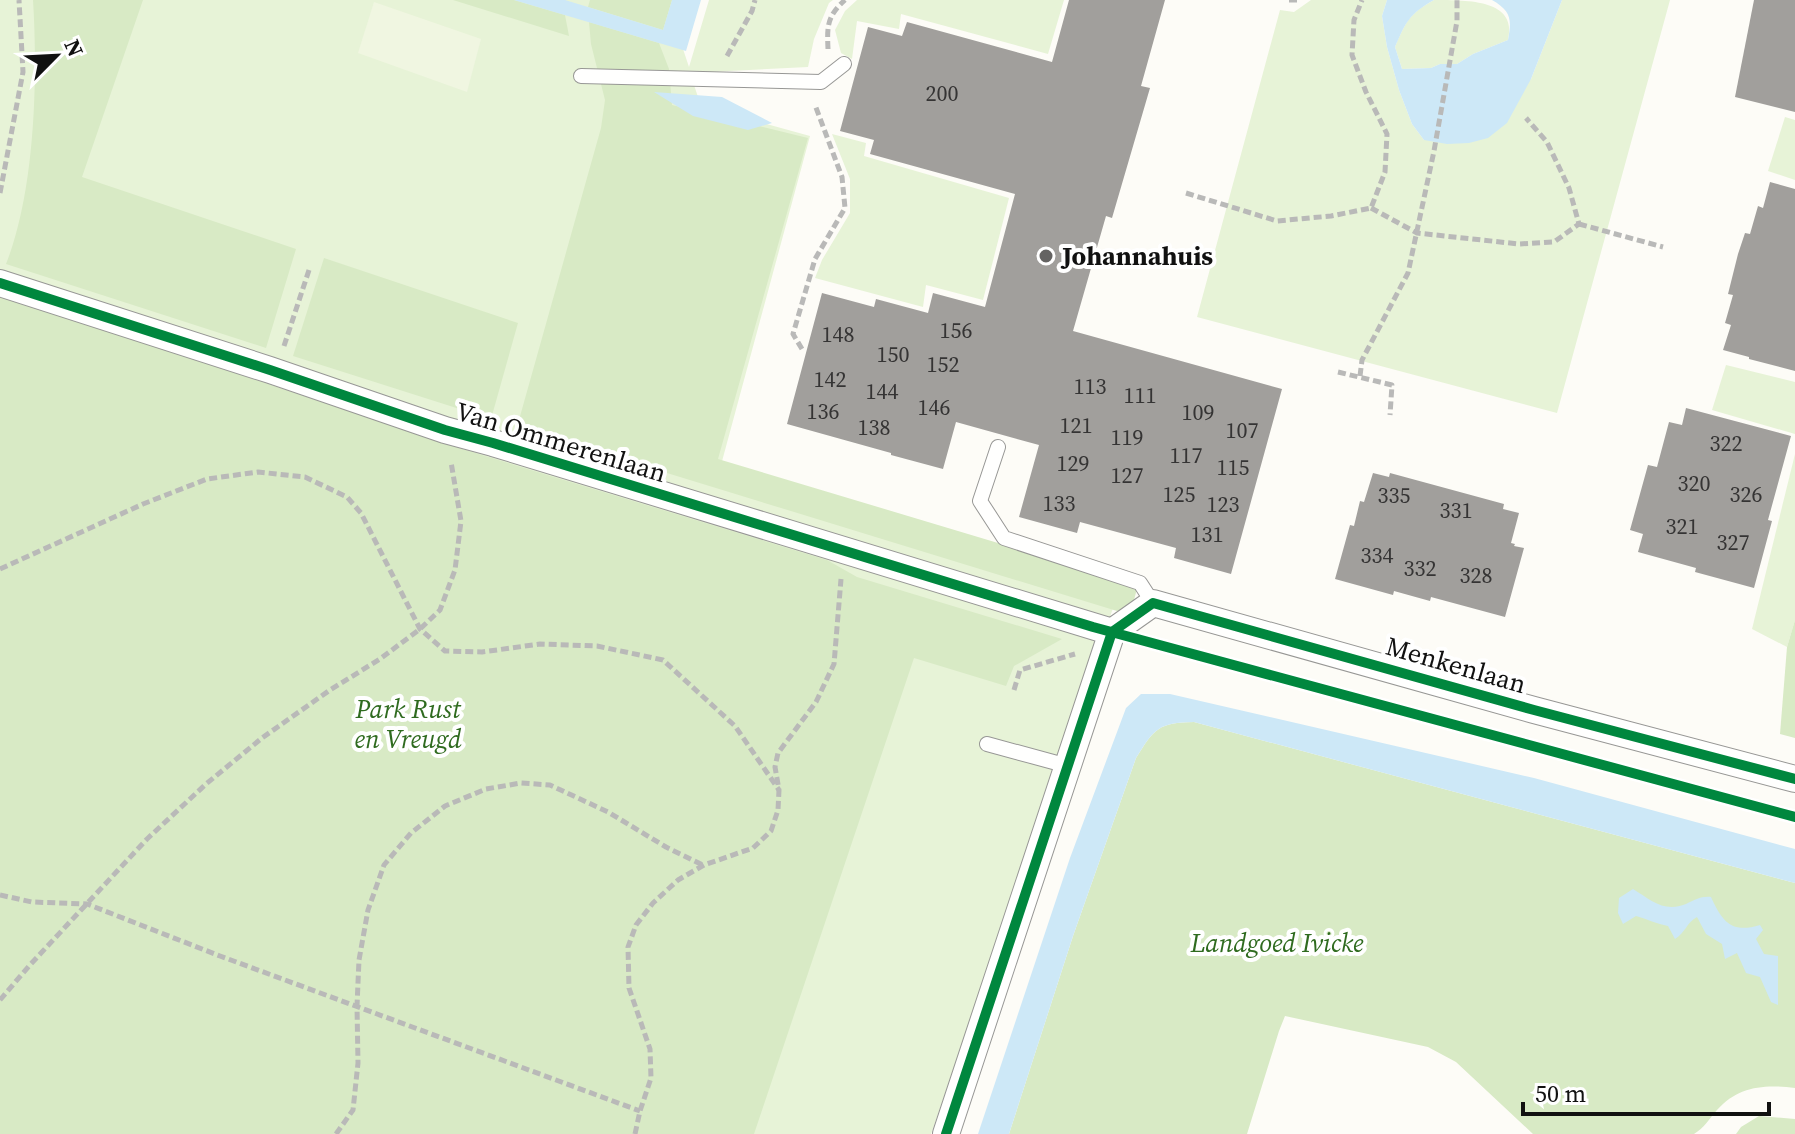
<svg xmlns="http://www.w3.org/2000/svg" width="1795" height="1134" font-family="'Source Serif 4',serif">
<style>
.green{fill:#e7f3d7}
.forest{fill:#d8eac5}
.pitch{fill:#f0f6e1}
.water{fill:#cde8f7}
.building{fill:#a19f9c}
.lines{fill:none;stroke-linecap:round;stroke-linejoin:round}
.service-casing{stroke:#979795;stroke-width:16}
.minor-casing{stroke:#979795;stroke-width:28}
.path{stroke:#b9b9b8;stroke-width:5;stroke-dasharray:8 4;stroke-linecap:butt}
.service{stroke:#fffffe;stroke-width:14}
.minor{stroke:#fffffe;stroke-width:26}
.cycleway-casing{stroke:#fff;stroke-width:15}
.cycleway{stroke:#00873e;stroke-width:10}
.poi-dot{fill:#646362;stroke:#fff;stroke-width:3}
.labels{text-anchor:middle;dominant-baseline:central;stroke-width:8;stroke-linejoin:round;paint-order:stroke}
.number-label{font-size:22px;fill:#353434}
.poi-label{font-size:26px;font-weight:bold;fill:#111;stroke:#fff;text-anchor:start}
.street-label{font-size:26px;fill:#111;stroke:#fff}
.park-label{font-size:26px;font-style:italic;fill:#2f6b1f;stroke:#fff}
</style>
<rect width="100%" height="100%" fill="#fdfcf7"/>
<!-- green -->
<g class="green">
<polygon points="0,0 689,0 678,34 689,67 709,0 833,0 829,3 814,39 808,67 690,73 701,106 810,136 721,465 1121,585 931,1134 0,1134"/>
<polygon points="857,0 1064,0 1048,54 901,14 899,29 857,21 852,59 841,53 835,30 845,11"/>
<polygon points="1311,0 1387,0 1382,16 1387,47 1399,90 1412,124 1424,140 1531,79 1562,0 1670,0 1557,413 1197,317 1280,10 1294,12"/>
<path d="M1434 0C1469 0 1518 0 1508 40L1473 54 1457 64H1440L1431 68 1402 69 1395 47C1406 21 1409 14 1434 0Z"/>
<polygon points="1785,117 1795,120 1795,180 1768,171"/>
<polygon points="832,134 866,143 864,156 1009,198 983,300 926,285 923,307 815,278 822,260 850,213 850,179"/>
<polygon points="1726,365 1795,382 1795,434 1712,410"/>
<polygon points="1795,454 1795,620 1787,647 1752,629"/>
</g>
<!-- forest -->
<g class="forest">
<path d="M33 0H143L82 177 296 249 266 348 6 264C35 191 38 79 33 0Z"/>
<polygon points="453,0 514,0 565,15 569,36"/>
<polygon points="590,0 672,0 663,30 588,7"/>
<polygon points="589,22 659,43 669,69 672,105 808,138 718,459 1138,585 1130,615 517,427 601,128 605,100 591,44"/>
<polygon points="324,258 518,323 491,419 293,356"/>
<polygon points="0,294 459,448 827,560 857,577 1062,639 1014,666 1006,686 914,658 754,1134 0,1134"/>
<polygon points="1795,620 1795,738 1780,734 1787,647"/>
<path d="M1194 722 1795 883V1088C1765 1084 1738 1086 1717 1110 1709 1119 1704 1128 1694 1134H1533L1456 1062 1428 1047 1285 1016 1279 1031 1247 1134H1009L1073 936 1136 758C1155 728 1158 723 1194 722Z"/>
<polygon points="1759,1116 1795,1119 1795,1134 1736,1134 1741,1127"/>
</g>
<!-- pitch -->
<polygon class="pitch" points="374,2 481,39 467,92 358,53"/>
<!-- water -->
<g class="water">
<polygon points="514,0 565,0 663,30 672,0 701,0 686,51"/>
<path d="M1387 0H1434C1409 14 1406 22 1395 47L1402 69 1431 68 1440 64H1457L1473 54 1508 40C1512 19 1511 11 1492 0H1562L1531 79 1507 123 1488 138 1469 143 1447 144 1424 140 1412 124 1399 90 1387 47 1382 16Z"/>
<polygon points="654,92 722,97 772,123 748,130 693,116"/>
<path d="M1141 694H1170L1534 778 1795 849V883L1194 722C1158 723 1155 728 1136 758L1073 936 1009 1134H978L1070 858 1126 708Z"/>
<path d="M1633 889C1651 900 1664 913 1686 904 1695 900 1701 896 1711 897 1722 921 1731 934 1760 925L1763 930 1756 939 1764 954 1778 956V1005L1771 1002 1760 977 1746 973 1737 953 1725 959 1722 944 1706 934 1697 917C1687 922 1685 933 1675 939L1668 926C1657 924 1647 919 1636 916L1623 924 1618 913 1619 898Z"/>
</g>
<!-- building -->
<g class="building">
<polygon points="1069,0 1165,0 1141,86 1150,88 1112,218 1106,216 1073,331 1282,389 1231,574 1174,558 1176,548 1080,522 1077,533 1019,517 1039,445 956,422 943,469 891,455 891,453 787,424 822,293 874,307 876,299 928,313 933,293 985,307 1015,194 870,154 874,140 840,131 868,27 902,36 907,22 1052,62"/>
<polygon points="1754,0 1795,0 1795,112 1735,97"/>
<polygon points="1770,182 1795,189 1795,371 1749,359 1749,357 1723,350 1731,325 1725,323 1733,295 1728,294 1738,254 1745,233 1750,234 1758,206 1763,208"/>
<polygon points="1686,408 1791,436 1768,520 1772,521 1754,588 1695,572 1696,568 1638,552 1643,534 1630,530 1648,465 1657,467 1669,422 1682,425"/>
<polygon points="1373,473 1389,477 1390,473 1504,504 1503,509 1519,513 1511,543 1515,544 1514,546 1524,548 1505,617 1431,597 1430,601 1394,591 1393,595 1335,579 1350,525 1354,526 1360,501 1364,502"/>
</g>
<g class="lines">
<defs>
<g id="service">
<polyline points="581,76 821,82 844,64"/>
<polyline points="998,447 980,501 1004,538 1140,583 1153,603"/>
<polyline points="987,744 1068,766"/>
</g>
<g id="minor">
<polyline points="0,283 270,370 445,430 493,443 1112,632"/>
<polyline points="946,1134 1112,632 1153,603 1534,710 1795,779"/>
</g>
</defs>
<!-- service casing -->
<use href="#service" class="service-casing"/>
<!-- minor casing -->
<use href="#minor" class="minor-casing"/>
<!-- path -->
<g class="path">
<polyline points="1289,0 1297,0"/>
<path d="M828 49C827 26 827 16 845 0"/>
<polyline points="727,56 752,11 755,0"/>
<polyline points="0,193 23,72 19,0"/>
<polyline points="1186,193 1277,221 1331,216 1371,208 1385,172 1387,134 1366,92 1352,55 1354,20 1362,0"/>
<polyline points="1371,208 1417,233 1519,244 1554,242 1579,224 1569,188 1547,142 1526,118"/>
<polyline points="1579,224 1663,247"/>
<polyline points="284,346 310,267"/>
<polyline points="802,349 793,334 815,259 845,208 842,177 815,105"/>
<polyline points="1338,372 1392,385 1390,415"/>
<polyline points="1360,376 1362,360 1408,273 1434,151 1457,21 1457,0"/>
<polyline points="0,569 143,504 207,479 258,472 305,477 347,497 361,513 420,629 445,651 482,652 540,644 597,646 663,660 735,726 779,790"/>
<polyline points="1014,690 1020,670 1075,654"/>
<polyline points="0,895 32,902 87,904 220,956 640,1111"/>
<polyline points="0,1000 29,966 147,839 206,784 262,738 330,690 380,659 420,629 440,610 455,570 461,521 451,462"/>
<polyline points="336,1134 353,1110 358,1063 357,1006 359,960 368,910 384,865 411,833 445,806 486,789 521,783 550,785 608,812 666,847 703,865"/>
<polyline points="635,1134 640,1111 651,1078 650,1049 629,988 628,947 636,925 653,903 678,880 704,865 753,848 771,831 778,810 779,790 775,767 778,753 816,702 834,664 841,579"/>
</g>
<!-- service -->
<use href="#service" class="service"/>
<!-- minor -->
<use href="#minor" class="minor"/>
<defs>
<g id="cycleway">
<polyline points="0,283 270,370 445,430 493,443 1093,627 1795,817"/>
<polyline points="946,1134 1112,632 1153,603 1534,710 1795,779"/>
</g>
</defs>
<!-- cycleway casing -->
<use href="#cycleway" class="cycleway-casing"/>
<!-- cycleway -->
<use href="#cycleway" class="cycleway"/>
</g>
<!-- markers -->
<circle class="poi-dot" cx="1046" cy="256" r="8"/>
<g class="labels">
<!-- number labels -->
<g class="number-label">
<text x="942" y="93">200</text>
<text x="956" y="330">156</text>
<text x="838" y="334">148</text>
<text x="893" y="354">150</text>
<text x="943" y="364">152</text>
<text x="830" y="379">142</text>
<text x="1090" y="386">113</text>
<text x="882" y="391">144</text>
<text x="1140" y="395">111</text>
<text x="934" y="407">146</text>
<text x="823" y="411">136</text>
<text x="1198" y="412">109</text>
<text x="1076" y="425">121</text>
<text x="874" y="427">138</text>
<text x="1242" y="430">107</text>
<text x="1127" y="437">119</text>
<text x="1726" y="443">322</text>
<text x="1186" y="455">117</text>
<text x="1073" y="463">129</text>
<text x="1233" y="467">115</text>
<text x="1127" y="475">127</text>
<text x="1694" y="483">320</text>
<text x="1179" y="494">125</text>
<text x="1746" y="494">326</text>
<text x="1394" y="495">335</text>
<text x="1059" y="503">133</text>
<text x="1223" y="504">123</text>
<text x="1456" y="510">331</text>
<text x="1682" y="526">321</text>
<text x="1207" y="534">131</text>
<text x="1733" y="542">327</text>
<text x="1377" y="555">334</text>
<text x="1420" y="568">332</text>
<text x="1476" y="575">328</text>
</g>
<!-- poi labels -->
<g class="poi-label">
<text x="1062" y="256">Johannahuis</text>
</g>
<!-- street labels -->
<g class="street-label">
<text transform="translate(561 442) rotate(17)">Van Ommerenlaan</text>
<text transform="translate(1456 665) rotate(16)">Menkenlaan</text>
</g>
<!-- park labels -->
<g class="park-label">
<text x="408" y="709">Park Rust<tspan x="408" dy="30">en Vreugd</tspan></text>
<text x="1277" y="943">Landgoed Ivicke</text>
</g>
</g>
<!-- north arrow -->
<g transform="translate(56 56) rotate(66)" stroke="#ffffff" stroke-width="6" paint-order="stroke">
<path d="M0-6L14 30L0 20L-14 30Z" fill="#111111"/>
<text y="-12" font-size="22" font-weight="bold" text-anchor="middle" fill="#111111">N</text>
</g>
<!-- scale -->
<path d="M1523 1102v12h246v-12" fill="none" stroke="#111111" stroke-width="4"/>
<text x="1535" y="1102" font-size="24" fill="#111111" stroke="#ffffff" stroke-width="6" paint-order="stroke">50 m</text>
</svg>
